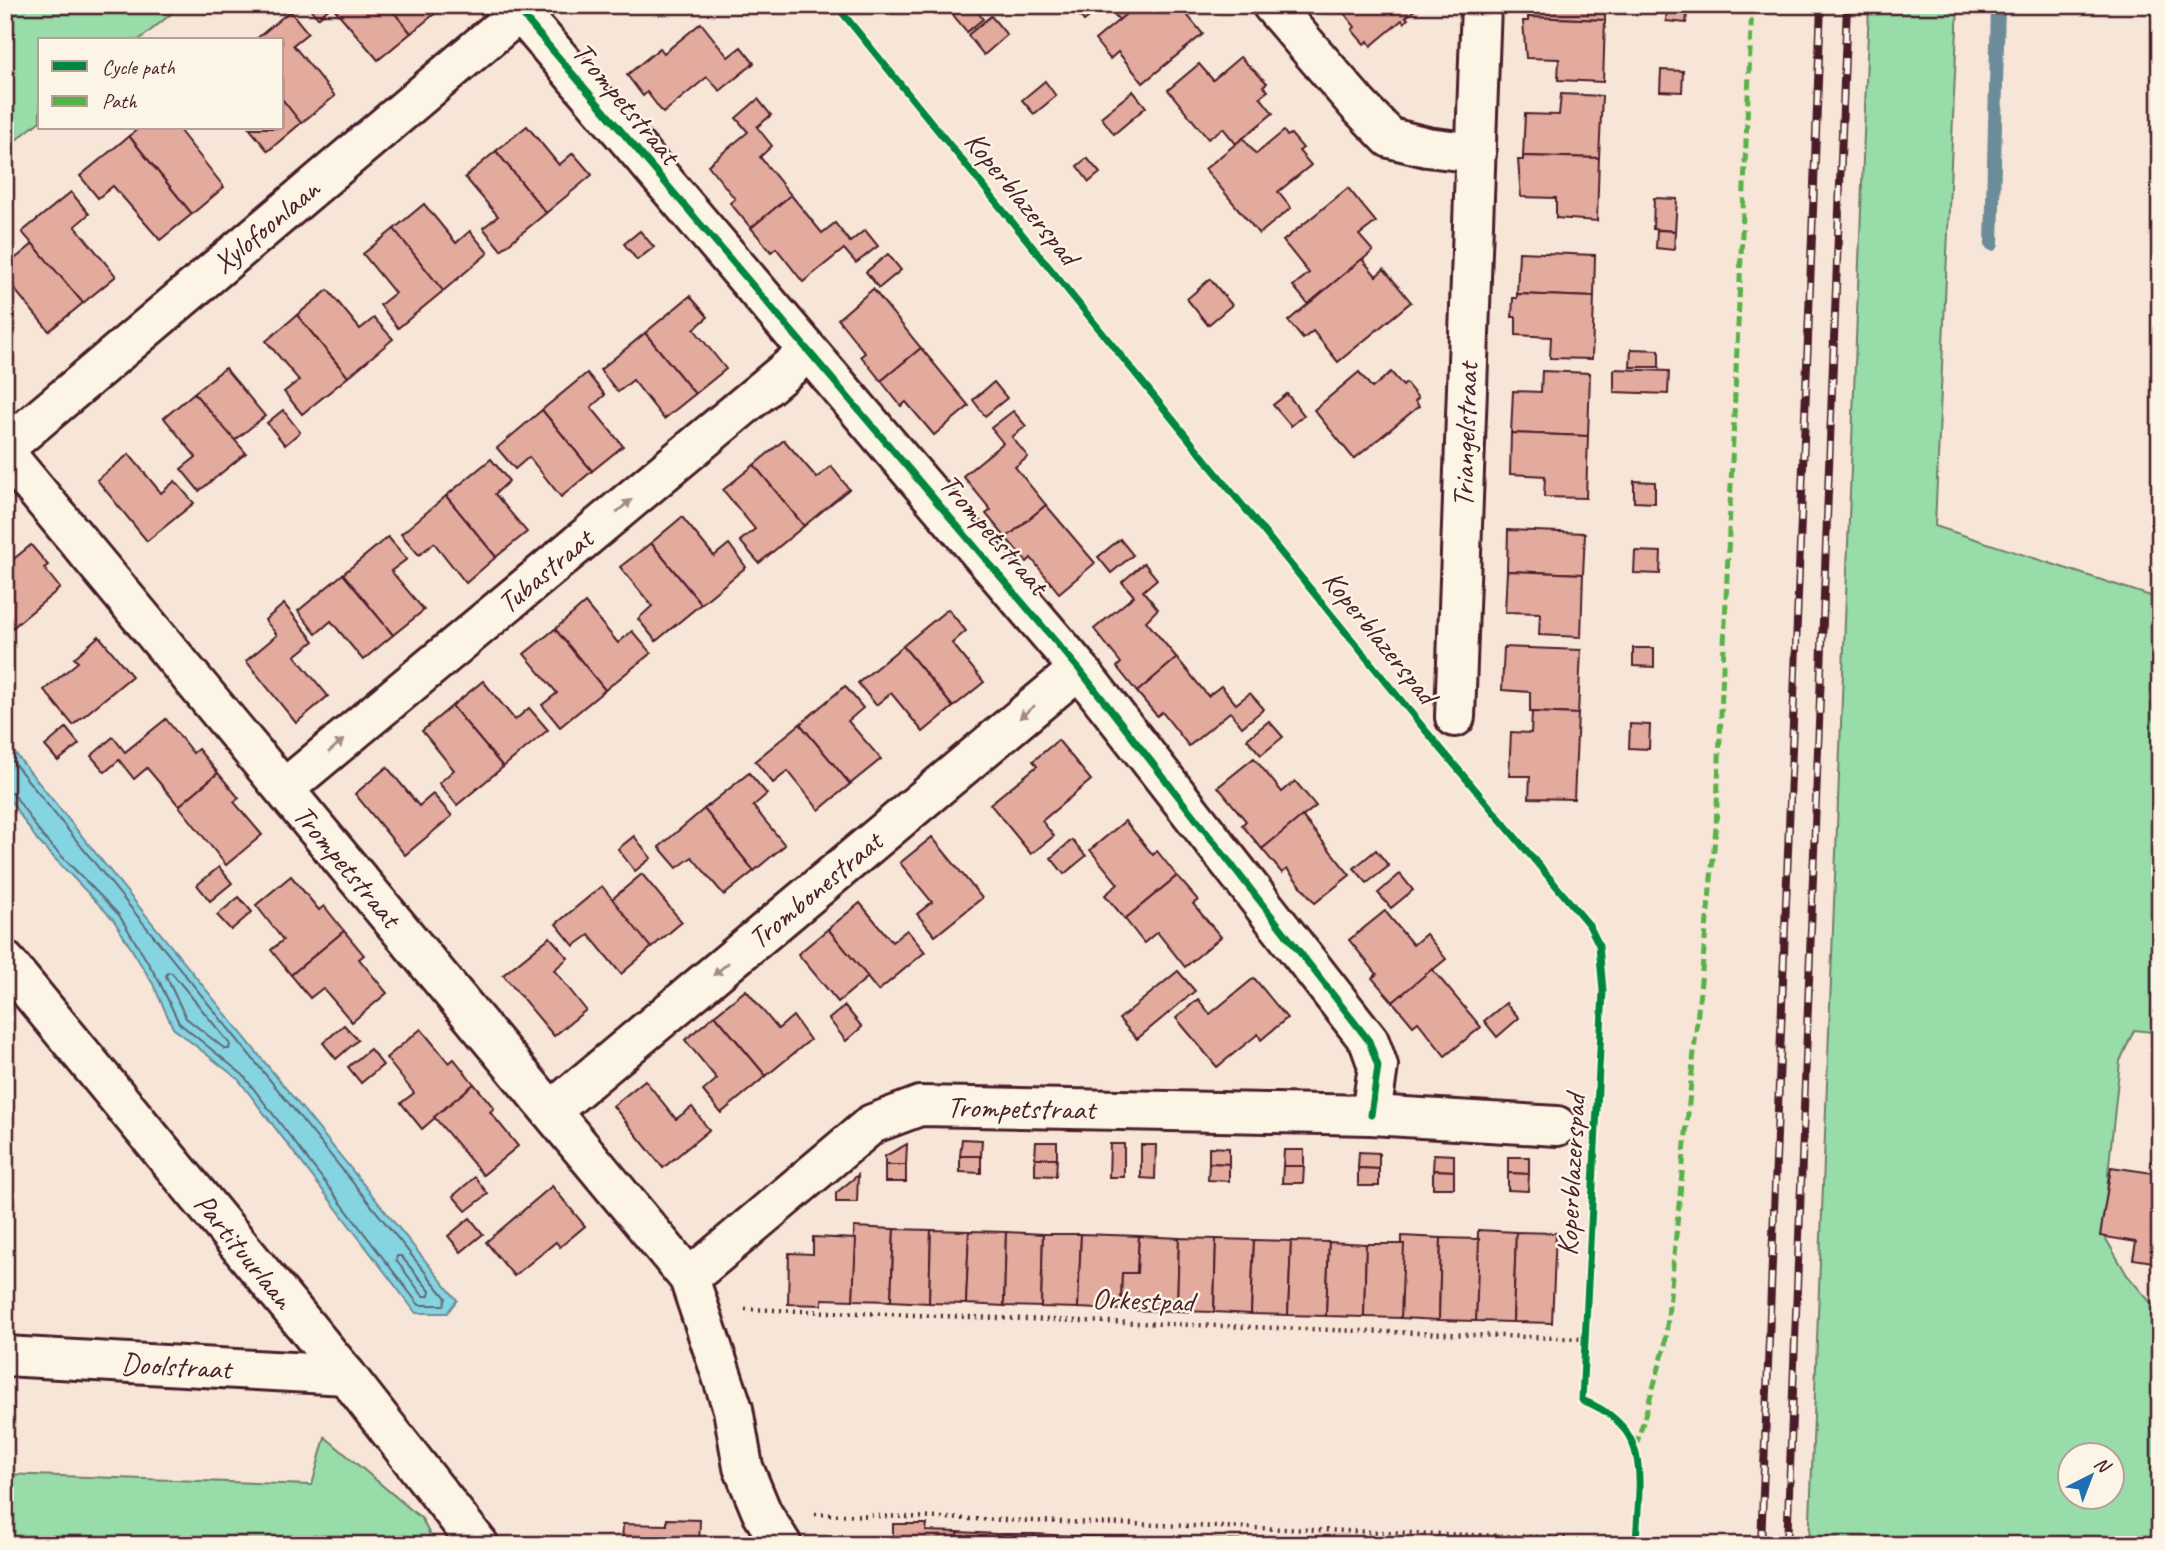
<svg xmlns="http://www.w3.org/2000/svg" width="2165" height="1550" font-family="Caveat,sans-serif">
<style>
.green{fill:#97dca9;stroke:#707e6a;stroke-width:2;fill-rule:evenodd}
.water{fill:#85d4e2;stroke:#6d8c99;stroke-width:2}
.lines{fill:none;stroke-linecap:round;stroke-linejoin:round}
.shore{stroke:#626774;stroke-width:2}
.stream{stroke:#6d8c99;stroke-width:14}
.building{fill:#e3aa9e;stroke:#4a1f2b;stroke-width:2}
.minor-casing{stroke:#4a1f2b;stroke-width:44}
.tertiary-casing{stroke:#4a1f2b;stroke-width:44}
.path{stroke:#4a1f2b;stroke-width:4.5;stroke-dasharray:2 5;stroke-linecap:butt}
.minor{stroke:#fcf5e5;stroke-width:38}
.tertiary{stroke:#fcf5e5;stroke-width:38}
.rail-casing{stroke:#4a1f2b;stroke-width:8}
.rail{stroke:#fcf5e5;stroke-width:5;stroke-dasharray:16;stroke-linecap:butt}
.quiet{stroke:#57b146;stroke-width:5;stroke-dasharray:10 5;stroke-linecap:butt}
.cycleway-casing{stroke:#fcf5e5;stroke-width:11}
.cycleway{stroke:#00873e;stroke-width:7}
.oneway{fill:#a38a88}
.labels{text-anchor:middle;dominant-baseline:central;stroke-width:5;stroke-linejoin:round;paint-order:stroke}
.street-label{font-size:30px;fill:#4a1f2b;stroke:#fcf5e5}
</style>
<rect width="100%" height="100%" fill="#f7e6d7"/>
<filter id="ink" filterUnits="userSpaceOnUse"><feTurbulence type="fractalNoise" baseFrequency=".0143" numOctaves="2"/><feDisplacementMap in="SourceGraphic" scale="14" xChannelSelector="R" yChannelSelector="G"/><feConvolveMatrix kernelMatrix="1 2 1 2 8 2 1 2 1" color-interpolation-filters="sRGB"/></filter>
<g filter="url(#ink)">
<!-- green -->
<g class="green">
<polygon points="5,5 182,5 139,40 40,40 40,121 5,149"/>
<path d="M1869 5H1958L1935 526 2160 599V1033L2134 1030 2120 1061 2108 1174 2106 1239 2127 1275 2157 1310 2156 1478 2160 1479V1545H1809ZM2070 1456H2112V1498H2070Z"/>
<polygon points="325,1437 422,1519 430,1535 418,1545 5,1545 5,1474 312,1485"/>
</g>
<!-- water -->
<polygon class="water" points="5,741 457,1300 447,1313 416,1313 238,1079 173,1028 153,984 113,919 38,841 5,793"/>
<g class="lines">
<!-- shore -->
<g class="shore">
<polyline points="5,752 446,1298 444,1305 419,1305 243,1075 179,1023 159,981 119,915 43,837 13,793 5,790"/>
<polygon points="168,972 172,973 230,1044 229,1049 225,1049 186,1018 166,976"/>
<polygon points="397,1256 401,1256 430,1291 429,1296 423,1296 396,1260"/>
</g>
<!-- stream -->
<polyline class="stream" points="1992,244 1998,5"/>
</g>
<!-- building -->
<g class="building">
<polygon points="307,5 388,5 411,33 378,60 332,6 318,18"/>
<polygon points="388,5 442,5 443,7 411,33"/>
<polygon points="965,5 972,5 983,19 967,32 953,15"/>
<polygon points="1071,5 1104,5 1084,21"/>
<polygon points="1107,5 1137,5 1119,20"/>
<polygon points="1137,5 1153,5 1160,14 1170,5 1179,5 1203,34 1143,83 1118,52 1110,59 1095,40"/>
<polygon points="1352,5 1421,5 1406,17 1408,19 1404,23 1402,20 1371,46 1368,41 1364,44 1352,30 1355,27 1344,13"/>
<polygon points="1528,5 1605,5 1605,20 1528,17"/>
<polygon points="1667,5 1688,5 1686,23 1666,21"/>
<polygon points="290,11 308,33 293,45 335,96 301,123 282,99 282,40 255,40"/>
<polygon points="991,16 1007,35 984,55 968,35"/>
<polygon points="1528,17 1605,20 1603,82 1558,80 1559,59 1526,58 1523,21 1528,21"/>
<polygon points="701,23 728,57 741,47 754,63 720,91 707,77 663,113 647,92 643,96 627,75 660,48 664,53"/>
<polygon points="1240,57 1267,83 1263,86 1268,91 1260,97 1273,113 1236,144 1223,128 1208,139 1168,90 1199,64 1213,80"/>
<polygon points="1661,70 1683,71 1682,92 1660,91"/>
<polygon points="1045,81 1056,96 1034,114 1022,100"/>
<polygon points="1133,91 1146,107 1114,134 1101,117"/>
<polygon points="1561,94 1602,96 1599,158 1523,156 1525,114 1559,115"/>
<polygon points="282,99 301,123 268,151 249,128 282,128"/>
<polygon points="758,99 771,115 757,127 772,146 760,157 791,195 751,228 730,203 735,199 708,165 748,132 736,118"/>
<polygon points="527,126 559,165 573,153 592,175 546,213 496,151"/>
<polygon points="139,128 184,128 180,131 224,187 192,214 129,136"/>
<polygon points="1284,131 1287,136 1291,134 1303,148 1299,151 1311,165 1278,192 1291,208 1259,234 1205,169 1243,138 1256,154"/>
<polygon points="129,136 192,214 160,240 113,186 98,198 80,176"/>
<polygon points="496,151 546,213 501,250 483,228 498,216 465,177"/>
<polygon points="1523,156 1599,158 1597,221 1556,218 1556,198 1521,197 1518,160 1523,160"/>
<polygon points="1087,158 1100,173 1089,182 1077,166"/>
<polygon points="1348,188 1376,222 1359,235 1373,251 1308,304 1293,286 1309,273 1283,241"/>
<polygon points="71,192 89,214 75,226 116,276 83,303 22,232"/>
<polygon points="791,195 822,233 835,223 850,242 865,230 878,246 856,263 844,249 803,282 776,248 771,252 751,228"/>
<polygon points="1654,198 1677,199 1675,231 1653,229"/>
<polygon points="424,204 456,243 470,231 488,253 443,291 394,229"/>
<polygon points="394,229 443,291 398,328 380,305 395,293 363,254"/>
<polygon points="1657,230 1675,231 1674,250 1656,248"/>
<polygon points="640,231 654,247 637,260 624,244"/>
<polygon points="33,244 83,303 49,331 5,278 5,267"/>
<polygon points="1519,252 1595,255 1594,297 1517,294"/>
<polygon points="888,254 901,270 879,288 866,272"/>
<polygon points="1362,259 1376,276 1384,269 1411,302 1338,362 1313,331 1303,339 1288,321"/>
<polygon points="1210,279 1232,305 1208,325 1187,299"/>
<polygon points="873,289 921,348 881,381 861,356 865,353 838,319"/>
<polygon points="328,290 360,329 374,318 393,339 348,377 297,315"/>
<polygon points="1517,294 1594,297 1592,359 1550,358 1551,337 1516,335 1516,317 1512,317 1513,298 1517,298"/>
<polygon points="690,296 708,317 694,329 726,369 695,394 645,333"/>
<polygon points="297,315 348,377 302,414 284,392 299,380 266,341"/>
<polygon points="645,333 695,394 664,419 633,380 618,392 600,370"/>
<polygon points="921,348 969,406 934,435 906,402 901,406 881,381"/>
<polygon points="1631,349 1659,350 1659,367 1630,367"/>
<polygon points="225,368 265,416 234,441 194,393"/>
<polygon points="1614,369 1669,371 1668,394 1614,392"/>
<polygon points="1542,371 1590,373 1588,436 1511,433 1513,391 1541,392"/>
<polygon points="1359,372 1372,388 1391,372 1403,386 1406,383 1418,398 1415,401 1419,406 1354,459 1314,410"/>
<polygon points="587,373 605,395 591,407 623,446 592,471 542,410"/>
<polygon points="994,382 1007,398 985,416 973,400"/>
<polygon points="194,393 246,453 199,491 181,469 196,457 164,418"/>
<polygon points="1287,394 1304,415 1291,426 1273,405"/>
<polygon points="283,410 300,432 285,445 267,423"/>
<polygon points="542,410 592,471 561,497 529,457 515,469 497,448"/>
<polygon points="1013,411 1026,426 1012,437 1028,457 1015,467 1046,505 1006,538 986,514 991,510 963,476 1003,443 991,428"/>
<polygon points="1511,433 1588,436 1586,498 1544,497 1545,476 1510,474"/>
<polygon points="784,440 817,478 831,466 849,489 804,526 754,465"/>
<polygon points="129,454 161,493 175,481 194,503 147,541 97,480"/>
<polygon points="491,459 509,481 495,494 527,532 496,557 446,496"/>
<polygon points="754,465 804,526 759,563 740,541 755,529 723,490"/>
<polygon points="1634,481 1655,482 1655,503 1634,502"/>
<polygon points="446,496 496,557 466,583 434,543 419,555 401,534"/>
<polygon points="1046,505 1095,563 1059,593 1031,558 1027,562 1006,538"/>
<polygon points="682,517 714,556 729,544 746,567 701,604 651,543"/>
<polygon points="1508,530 1585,533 1583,574 1507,571"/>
<polygon points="388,537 407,559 391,571 424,610 393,635 343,574"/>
<polygon points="1120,539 1133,555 1111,573 1098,557"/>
<polygon points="651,543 701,604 656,641 638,619 652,606 620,567"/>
<polygon points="31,545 48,565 44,568 60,588 5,634 5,566"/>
<polygon points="1635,551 1661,552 1660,574 1634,573"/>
<polygon points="1144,563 1157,579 1143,591 1158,609 1146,621 1177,658 1137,692 1117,667 1121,663 1094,629 1134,596 1122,582"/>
<polygon points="1507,571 1583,574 1581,637 1539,635 1540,613 1505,612"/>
<polygon points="343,574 393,635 363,660 331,621 316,634 298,611"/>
<polygon points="585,603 618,643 632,631 651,653 605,690 555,629"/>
<polygon points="284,604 314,641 295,656 328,696 296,723 246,661 277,635 265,620"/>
<polygon points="948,609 966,631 952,643 984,682 953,707 903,646"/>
<polygon points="555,629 605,690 560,727 542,705 557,693 524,654"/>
<polygon points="99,636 132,676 73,725 44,690 78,662 74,658"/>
<polygon points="903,646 953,707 923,732 891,693 876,705 858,683"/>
<polygon points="1504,647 1581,650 1578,714 1530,712 1530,692 1502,690"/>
<polygon points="1633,648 1654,648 1654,667 1633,666"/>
<polygon points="1177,658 1208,696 1221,686 1236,704 1250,693 1264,709 1242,727 1230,712 1189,746 1162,712 1157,716 1137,692"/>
<polygon points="483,681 515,720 529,708 548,730 503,767 452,706"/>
<polygon points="845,686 863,708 848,721 881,759 850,784 800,724"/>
<polygon points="452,706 503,767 457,805 439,783 454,770 422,731"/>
<polygon points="1532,712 1578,714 1574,799 1529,798 1530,776 1509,776 1511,732 1531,733"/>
<polygon points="166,719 193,753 198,749 218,773 179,806 147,768 134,779 119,760 105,772 91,756 113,737 125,752"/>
<polygon points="1269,721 1283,737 1261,755 1247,739"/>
<polygon points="800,724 850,784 819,810 788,771 773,783 755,761"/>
<polygon points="1630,724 1650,725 1649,749 1629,748"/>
<polygon points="66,728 79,744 58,761 45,746"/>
<polygon points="1058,740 1091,780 1042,821 1054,836 1031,854 990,804 1037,766 1033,761"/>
<polygon points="1254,758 1282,792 1295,781 1316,806 1262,849 1242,825 1246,821 1218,787"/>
<polygon points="387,767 419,806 433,794 452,816 405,855 355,794"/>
<polygon points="218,773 239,798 234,802 262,835 226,865 179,806"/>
<polygon points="749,773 767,794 753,806 785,845 754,871 704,809"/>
<polygon points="704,809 754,871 724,895 692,857 677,868 659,847"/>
<polygon points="1302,816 1350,875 1315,903 1287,869 1282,873 1262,849"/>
<polygon points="1125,821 1153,855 1157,851 1177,876 1125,919 1105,895 1118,884 1090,850"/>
<polygon points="634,836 651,858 635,871 618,849"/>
<polygon points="932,837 982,898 935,936 917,914 932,902 900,863"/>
<polygon points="1072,840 1086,856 1064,874 1051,858"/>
<polygon points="1376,850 1389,866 1367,883 1354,868"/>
<polygon points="219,867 232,883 210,901 197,885"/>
<polygon points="642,874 682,922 651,948 611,900"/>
<polygon points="1400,874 1413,890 1391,908 1378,893"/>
<polygon points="291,876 319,910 324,906 344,931 291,975 271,950 283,940 256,905"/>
<polygon points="1177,876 1198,900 1193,904 1221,937 1185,967 1157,932 1144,943 1125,919"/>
<polygon points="602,886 651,948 621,974 589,935 574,946 556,924"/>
<polygon points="239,897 252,912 231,930 217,915"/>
<polygon points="860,903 892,942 907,930 925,952 878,991 828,929"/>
<polygon points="1385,911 1413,945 1426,934 1446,959 1393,1002 1372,978 1377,974 1349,940"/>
<polygon points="828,929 868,977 838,1002 798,954"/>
<polygon points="344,931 364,955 359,959 387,993 352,1022 323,988 310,998 291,975"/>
<polygon points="550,937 568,958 554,970 586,1010 554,1036 503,975"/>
<polygon points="1432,969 1481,1027 1445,1056 1418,1022 1413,1026 1393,1002"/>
<polygon points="1178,971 1195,991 1137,1039 1119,1019"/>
<polygon points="1254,978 1287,1018 1261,1040 1258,1034 1217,1067 1176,1018 1198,999 1210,1014"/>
<polygon points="746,990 778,1029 793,1016 810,1040 766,1076 715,1015"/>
<polygon points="1506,1003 1519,1018 1497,1037 1484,1021"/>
<polygon points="845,1006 862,1027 846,1041 829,1019"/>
<polygon points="715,1015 766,1076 721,1113 703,1091 717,1079 685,1040"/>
<polygon points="344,1025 358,1040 336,1059 323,1043"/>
<polygon points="421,1029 449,1063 454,1059 474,1084 422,1129 401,1103 414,1093 386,1058"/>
<polygon points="370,1049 383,1065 361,1083 348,1067"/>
<polygon points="645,1080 676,1119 692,1107 709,1130 663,1168 613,1106"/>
<polygon points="474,1084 494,1108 490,1112 518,1146 483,1175 434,1117"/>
<polygon points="962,1139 982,1140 981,1156 960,1156"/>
<polygon points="1036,1142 1057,1142 1057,1158 1035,1158"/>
<polygon points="907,1144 906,1165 885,1165 885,1156"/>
<polygon points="1110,1144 1124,1144 1124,1177 1109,1177"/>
<polygon points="1141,1145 1156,1145 1155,1179 1141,1178"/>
<polygon points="1209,1147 1229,1148 1229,1164 1209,1163"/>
<polygon points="1284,1150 1304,1150 1304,1166 1283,1166"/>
<polygon points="1359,1152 1379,1153 1379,1169 1358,1168"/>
<polygon points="1434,1154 1454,1155 1454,1171 1433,1170"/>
<polygon points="960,1156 981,1156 981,1173 960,1172"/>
<polygon points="1508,1157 1529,1157 1529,1174 1508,1173"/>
<polygon points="1035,1158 1057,1158 1056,1176 1035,1175"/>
<polygon points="1209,1163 1229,1164 1229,1181 1208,1180"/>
<rect x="885" y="1165" width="21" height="17"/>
<polygon points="1283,1166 1304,1166 1303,1183 1282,1183"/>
<polygon points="2111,1167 2160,1174 2160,1263 2133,1259 2136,1242 2100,1236"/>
<polygon points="1358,1168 1379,1169 1379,1186 1358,1186"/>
<polygon points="1433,1170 1454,1171 1454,1188 1433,1188"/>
<polygon points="1508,1173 1529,1174 1528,1191 1508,1190"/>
<polygon points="858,1175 857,1202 836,1202 836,1193"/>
<polygon points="475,1177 488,1194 466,1211 453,1196"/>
<polygon points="552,1186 585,1226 560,1247 556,1242 514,1276 486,1242"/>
<polygon points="470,1218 483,1234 461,1252 448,1236"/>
<polygon points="854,1227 894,1229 891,1301 853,1300"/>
<polygon points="894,1229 931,1230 929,1303 891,1301"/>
<polygon points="931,1230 969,1231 966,1304 929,1303"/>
<polygon points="1478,1230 1516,1232 1513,1322 1476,1321"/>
<polygon points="969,1231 1006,1232 1004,1306 966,1304"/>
<polygon points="1006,1232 1043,1234 1041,1307 1004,1306"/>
<polygon points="1516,1232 1556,1233 1552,1323 1513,1322"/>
<polygon points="1043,1234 1081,1234 1078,1308 1041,1307"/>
<polygon points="1081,1234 1139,1236 1137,1273 1122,1273 1121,1310 1078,1308"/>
<polygon points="1139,1236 1179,1238 1177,1311 1121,1310 1122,1273 1137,1273"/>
<polygon points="1402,1236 1441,1238 1439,1320 1401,1318"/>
<polygon points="813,1237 856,1239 853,1300 822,1299 822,1305 788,1304 789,1253 813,1254"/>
<polygon points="1179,1238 1216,1239 1214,1312 1177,1311"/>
<polygon points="1441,1238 1479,1239 1476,1321 1439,1320"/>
<polygon points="1216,1239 1254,1240 1251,1314 1214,1312"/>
<polygon points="1254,1240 1291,1241 1288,1315 1251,1314"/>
<polygon points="1291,1241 1329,1242 1326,1316 1288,1315"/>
<polygon points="1329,1242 1366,1244 1364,1317 1326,1316"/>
<polygon points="1366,1244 1404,1244 1401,1318 1364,1317"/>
<polygon points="667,1519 700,1520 699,1545 622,1545 623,1524 667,1525"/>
<polygon points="893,1524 927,1524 926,1531 958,1532 958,1545 893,1545"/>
<polygon points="958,1532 996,1534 996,1545 958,1545"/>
<polygon points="996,1534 1034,1534 1033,1545 996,1545"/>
<polygon points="1034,1534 1071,1536 1071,1545 1033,1545"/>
<polygon points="1071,1536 1108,1537 1108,1545 1071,1545"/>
<polygon points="1108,1537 1146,1538 1146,1545 1108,1545"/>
<polygon points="1146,1538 1203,1540 1203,1545 1146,1545"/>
<polygon points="1203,1540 1244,1541 1244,1545 1203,1545"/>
<polygon points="1244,1541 1281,1542 1281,1545 1244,1545"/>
<polygon points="1281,1542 1318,1544 1318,1545 1281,1545"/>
</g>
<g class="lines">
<defs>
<g id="minor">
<polyline points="1272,5 1358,105 1390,138 1427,147 1476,153"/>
<polyline points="520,12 1079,669 1369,1041 1378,1066 1371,1115"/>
<polyline points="5,453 689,1278 733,1409 743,1467 762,1513 782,1545"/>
<polyline points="1455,717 1481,5"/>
<polyline points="284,789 807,353"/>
<polyline points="5,961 346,1375 479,1545"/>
<polyline points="551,1111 1079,669"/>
<polyline points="689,1278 872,1124 920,1106 1371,1115 1557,1126"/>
<polyline points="5,1356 346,1375"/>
</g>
<polyline id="tertiary" points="5,448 528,5"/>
</defs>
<!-- minor casing -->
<use href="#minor" class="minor-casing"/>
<!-- tertiary casing -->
<use href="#tertiary" class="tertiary-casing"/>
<!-- path -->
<g class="path">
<polyline points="745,1309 1585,1339"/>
<polyline points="815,1514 1567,1538 1567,1545"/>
</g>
<!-- minor -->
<use href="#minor" class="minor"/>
<!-- tertiary -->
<use href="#tertiary" class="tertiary"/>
<defs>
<g id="rail">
<polyline points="1761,1545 1821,5"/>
<polyline points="1787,1545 1847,5"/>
</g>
</defs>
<!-- rail casing -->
<use href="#rail" class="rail-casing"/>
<!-- rail -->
<use href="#rail" class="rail"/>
<!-- quiet -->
<polyline class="quiet" points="1636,1446 1665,1347 1716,828 1752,5"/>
<defs>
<g id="cycleway">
<path d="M836 5 1421 725 1589 925 1599 945 1603 991 1582 1400C1655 1428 1638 1481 1636 1545"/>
<polyline points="520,12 1079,669 1369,1041 1378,1066 1371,1115"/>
</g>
</defs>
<!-- cycleway casing -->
<use href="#cycleway" class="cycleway-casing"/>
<!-- cycleway -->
<use href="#cycleway" class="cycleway"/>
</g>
<!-- one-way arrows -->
<defs><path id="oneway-solid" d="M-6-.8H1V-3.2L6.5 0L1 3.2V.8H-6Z" transform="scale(1.75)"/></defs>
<g class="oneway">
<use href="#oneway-solid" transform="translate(624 506) rotate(-40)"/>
<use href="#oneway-solid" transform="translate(1027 712) rotate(140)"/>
<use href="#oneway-solid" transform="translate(336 746) rotate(-40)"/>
<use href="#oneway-solid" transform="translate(721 969) rotate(140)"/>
</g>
</g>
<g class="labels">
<!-- street labels -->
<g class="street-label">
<text transform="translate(626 103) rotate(50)">Trompetstraat</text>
<text transform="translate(1022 198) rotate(51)">Koperblazerspad</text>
<text transform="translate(266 226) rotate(-40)">Xylofoonlaan</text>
<text transform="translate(1465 435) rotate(-88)">Triangelstraat</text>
<text transform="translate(994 534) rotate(49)">Trompetstraat</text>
<text transform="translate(545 571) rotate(-40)">Tubastraat</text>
<text transform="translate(1380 637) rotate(51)">Koperblazerspad</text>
<text transform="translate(347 866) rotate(50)">Trompetstraat</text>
<text transform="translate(815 890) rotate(-40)">Trombonestraat</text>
<text transform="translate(1021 1108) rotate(1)">Trompetstraat</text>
<text transform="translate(1571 1175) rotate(-87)">Koperblazerspad</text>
<text transform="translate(244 1251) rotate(51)">Partituurlaan</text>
<text transform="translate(1143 1300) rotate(2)">Orkestpad</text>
<text transform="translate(176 1366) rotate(3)">Doolstraat</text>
</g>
</g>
<!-- margin -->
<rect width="2165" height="1550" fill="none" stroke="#fcf5e5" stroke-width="28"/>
<rect x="14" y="14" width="2137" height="1522" fill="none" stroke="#4a1f2b" stroke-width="2.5" filter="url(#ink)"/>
<!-- legend -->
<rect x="38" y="38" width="245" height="91" fill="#fcf5e5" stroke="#b59f9b" stroke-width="2"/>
<rect x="52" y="61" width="35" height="10" fill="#00873e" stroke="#b59f9b" stroke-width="2"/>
<text x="102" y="74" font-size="21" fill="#4a1f2b">Cycle path</text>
<rect x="52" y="96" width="35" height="10" fill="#57b146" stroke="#b59f9b" stroke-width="2"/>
<text x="102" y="108" font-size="21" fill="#4a1f2b">Path</text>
<!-- north arrow -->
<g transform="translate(2091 1476) rotate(42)"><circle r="33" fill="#fcf5e5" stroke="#b59f9b" stroke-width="2"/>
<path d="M0-5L12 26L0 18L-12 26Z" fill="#1f6fb2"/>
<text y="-10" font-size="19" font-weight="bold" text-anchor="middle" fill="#4a1f2b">N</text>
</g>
</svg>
